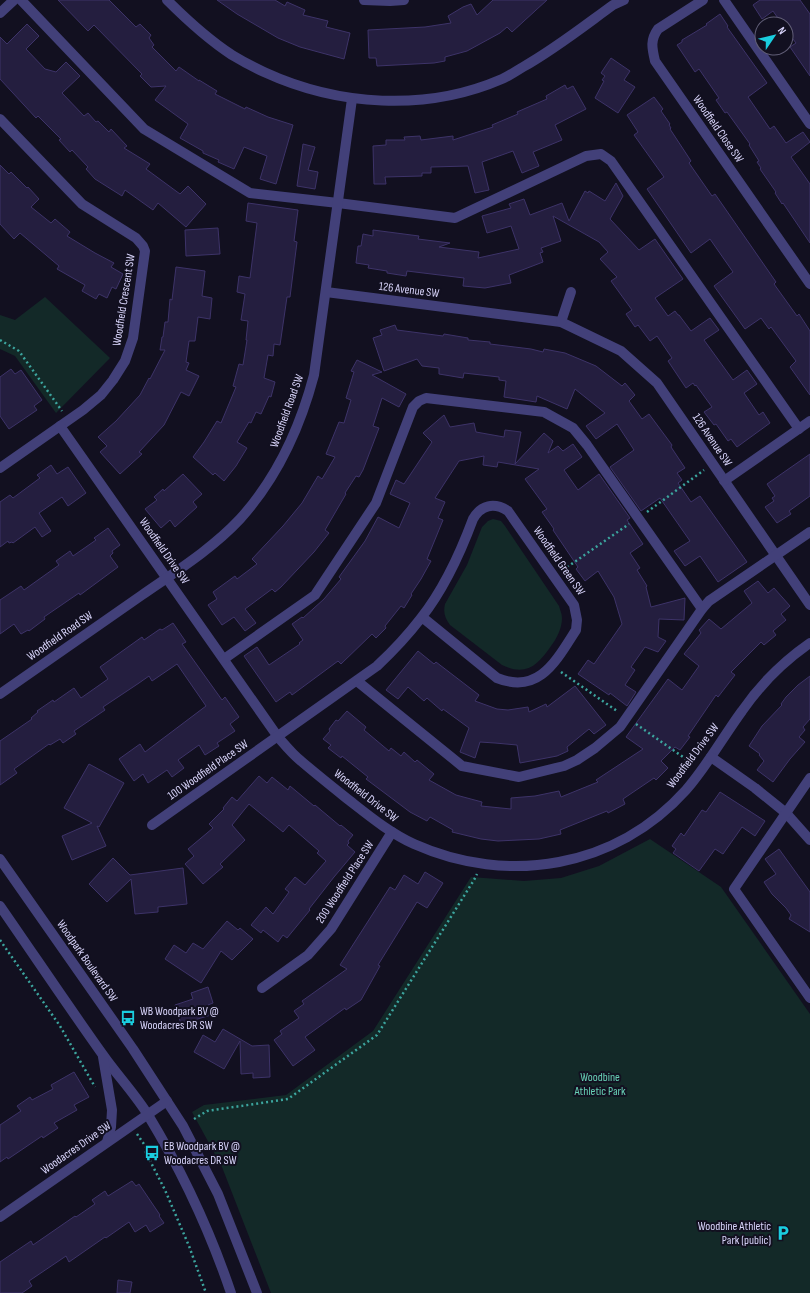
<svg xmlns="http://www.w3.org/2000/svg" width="810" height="1293" font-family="'Sofia Sans Condensed',sans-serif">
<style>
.green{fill:#132928}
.building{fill:#241e3f;stroke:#3d3368}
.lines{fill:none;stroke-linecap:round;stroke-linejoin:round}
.path{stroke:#3ca59e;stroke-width:2.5;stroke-dasharray:2 3;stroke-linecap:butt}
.minor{stroke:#424079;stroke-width:10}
.labels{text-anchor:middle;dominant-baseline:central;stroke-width:4;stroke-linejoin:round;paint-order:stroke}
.street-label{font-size:12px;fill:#d8d4fa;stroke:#121020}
.poi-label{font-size:12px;fill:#d8d4fa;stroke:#121020;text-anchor:start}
.park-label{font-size:12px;fill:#68d1b6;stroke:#121020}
</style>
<rect width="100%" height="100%" fill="#121020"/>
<!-- green -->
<g class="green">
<polygon points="45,297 110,358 56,413 15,356 0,349 0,315 15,320"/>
<path d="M493 519 501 521 505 526 559 606C560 610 562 614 562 618 562 628 557 638 551 646 538 665 526 677 502 665L450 625C445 618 443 613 445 604L467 565 482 527 488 521Z"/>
<polygon points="650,839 721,887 810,1014 810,1293 271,1293 222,1167 192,1112 204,1105 286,1095 373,1031 471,877 524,881 561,878 599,866"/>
</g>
<!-- building -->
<g class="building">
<polygon points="58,0 109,0 136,27 140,24 151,35 149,38 154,45 152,47 176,71 179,67 199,81 199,80 217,91 215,94 245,109 246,107 268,117 293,125 276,184 260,179 267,156 244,147 234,169 218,162 219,160 203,153 203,151 180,138 188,124 155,100 166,86 151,87 140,76 142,74 94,25 88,31"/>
<polygon points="217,0 275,0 285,6 287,2 305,10 303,15 328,21 326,27 350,33 344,59 300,47 278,38 237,14"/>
<polygon points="493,0 547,0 512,32 507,27 500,33 467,51 445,57 445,61 434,63 377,66 376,58 369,58 368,30 425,27 451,23 448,16 463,7 471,4 477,15"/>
<polygon points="760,0 800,0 810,14 810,76 790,47 796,43 786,30 786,24 782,24 773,11 762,19 753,5"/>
<polygon points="720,14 728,26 727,27 767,83 748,97 770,129 774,126 786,143 803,132 810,142 791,157 810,184 810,243 783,203 782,204 775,193 776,192 760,169 761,168 757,162 759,161 749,145 750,144 727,112 725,113 716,100 719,98 699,69 695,72 677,45 682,42 682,40 707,25 706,24"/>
<polygon points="27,24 39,36 26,49 45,69 56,72 66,62 80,76 62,93 84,116 88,113 96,122 98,121 109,132 111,129 127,146 124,148 150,164 146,169 180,194 188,186 206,204 186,227 158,203 153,210 125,190 122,196 95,179 86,169 88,167 72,150 70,152 59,140 61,139 38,116 36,118 0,79 0,37 7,44"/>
<polygon points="611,58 630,71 624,80 635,87 618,113 595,98 604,81 602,80 605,76 601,73"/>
<polygon points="565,85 567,89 573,86 586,109 555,125 562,140 533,152 539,166 522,173 513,151 482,162 489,190 475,193 468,166 431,167 431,173 422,173 422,176 385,177 386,184 374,184 373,146 386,145 386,140 405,140 404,137 420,136 421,140 453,136 453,140 493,127 492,125 518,114 517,112 547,99 546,96"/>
<polygon points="654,97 663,109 661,111 670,124 669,125 671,128 670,129 691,161 689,163 712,196 715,194 776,282 774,284 797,316 799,314 810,331 810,395 790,367 796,361 771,327 769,329 761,318 745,329 714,286 733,272 710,239 691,253 647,189 664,177 634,135 638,132 627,115"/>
<polygon points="303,144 315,147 308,170 318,172 315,189 297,186"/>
<polygon points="0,165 9,174 11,172 27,188 28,187 39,199 31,207 51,223 55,219 70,232 67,236 95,253 114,263 111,267 123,274 116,289 112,287 107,298 99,294 96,299 82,291 85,285 57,269 59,266 20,233 14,239 0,224"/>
<polygon points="616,183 623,196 610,219 639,250 655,239 683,279 655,298 668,316 675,311 678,315 679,315 691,331 710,318 719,330 704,340 733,380 747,370 757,384 744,393 759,415 763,412 770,423 737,447 731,439 728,441 716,424 714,425 704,412 712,407 696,385 695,386 693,383 686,388 668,361 672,358 657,336 650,341 638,325 635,327 626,314 632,310 611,281 617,277 600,259 608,252 599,242 553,216 561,241 541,248 543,252 540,253 543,262 509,275 511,283 485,288 463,286 464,278 407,271 406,276 387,273 387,271 368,268 369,265 356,263 358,246 361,246 363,234 373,236 373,230 419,236 418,239 450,243 439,247 479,252 478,258 519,249 511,226 487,233 482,216 511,208 509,204 524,199 530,215 562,203 569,221 585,191 588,193 589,191 605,201"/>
<polygon points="248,203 298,210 294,241 297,242 290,297 287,297 280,345 274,344 273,356 268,355 264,378 275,382 271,397 269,396 261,414 256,412 251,423 249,422 237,442 247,448 236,466 224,481 215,473 213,475 193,457 204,442 217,421 221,423 236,387 233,386 239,364 243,365 247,340 246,340 248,321 241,320 245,294 237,292 239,276 250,278 257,223 246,221"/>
<polygon points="218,228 220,254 186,256 185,230"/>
<polygon points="176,267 205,271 202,296 212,298 210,319 198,317 195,341 189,341 186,362 189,363 186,370 199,376 189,396 181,392 164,425 139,452 142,454 120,474 100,452 107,446 98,437 116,421 140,395 149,378 150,379 165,350 160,350 162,337 163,337 165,322 168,322 170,299 172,300"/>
<polygon points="395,325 397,330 443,336 444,334 468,338 468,340 490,342 490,344 531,349 543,352 544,349 565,353 596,366 622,386 625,383 635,395 629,401 642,419 649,414 672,445 671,447 685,468 677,473 682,480 678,483 691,502 700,496 747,562 718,582 700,556 685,566 674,551 690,541 660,498 641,511 610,467 634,450 617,424 596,439 586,426 605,413 575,389 567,409 537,396 536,402 504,397 506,381 499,380 499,377 464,373 463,378 439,374 439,368 422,366 417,359 384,371 373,338 382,335 380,330"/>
<polygon points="357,360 382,372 372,375 406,394 399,407 382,398 373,426 379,428 363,470 359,477 356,476 345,493 346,494 325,530 329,533 314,552 281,587 275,592 272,589 245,609 256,623 245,631 234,617 222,625 208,605 217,599 213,592 235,576 237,579 257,564 252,559 283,526 302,503 318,476 322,479 335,457 326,454 339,422 344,423 351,400 346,398 354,372 351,371"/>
<polygon points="11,369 15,374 21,370 42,400 34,406 37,410 9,429 0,416 0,377"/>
<polygon points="444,415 450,427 474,423 476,432 504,437 505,430 521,432 515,464 544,433 553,441 548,453 558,446 563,451 573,444 582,457 564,470 578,490 599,474 630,518 627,520 643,544 630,553 640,568 637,570 647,586 646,587 651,607 685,598 684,620 659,619 658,637 666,641 658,652 645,647 631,667 635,670 625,685 636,692 627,706 610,693 609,695 578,674 588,660 594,664 622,624 614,597 598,571 585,581 576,569 578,567 553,530 554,529 542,512 547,509 525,479 539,469 498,462 497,467 483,465 484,456 459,461 444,484 435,498 445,502 438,518 443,520 427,559 431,561 421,579 411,594 412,595 404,608 401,606 385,626 386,628 376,638 372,634 341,664 338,661 292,695 290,692 276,702 244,656 257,647 269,665 300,644 299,643 303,640 292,624 302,617 303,618 324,599 341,579 339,577 365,541 378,517 399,528 410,503 390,494 396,480 404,484 432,442 423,433"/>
<polygon points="810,454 810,496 789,511 791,514 777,523 765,507 774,501 772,498 775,496 767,484"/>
<polygon points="51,465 57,474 68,467 86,493 68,506 62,497 39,513 51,531 42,537 35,527 13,543 12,542 9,543 8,541 0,547 0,502 10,495 13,498 40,478 37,475"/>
<polygon points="183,474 202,494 193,502 197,507 175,527 170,520 161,528 145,509 157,500 154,497 163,489 164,491"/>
<polygon points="108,528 120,545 112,551 113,553 110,556 118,567 80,595 79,593 44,617 45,619 29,631 28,630 21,634 14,624 0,634 0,600 21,586 24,590 59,565 56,561 70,551 73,556 96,540 94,538"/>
<polygon points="758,581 768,593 774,588 790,606 781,614 786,620 773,631 776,635 764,645 761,642 731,672 735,675 718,697 716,695 688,736 690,737 680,750 675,747 661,761 668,768 656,780 654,778 623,799 625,804 608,813 607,811 560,830 561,834 539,839 498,841 481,839 452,832 453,830 430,817 427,821 410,812 366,779 368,777 342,756 341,758 328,748 331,745 323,739 330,731 329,729 336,720 338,721 347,711 366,727 364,730 389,751 391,748 401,756 404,752 415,762 417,760 434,774 429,780 456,795 482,802 481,806 511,809 511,798 535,796 559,791 561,797 598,782 596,780 643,749 626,737 668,679 682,690 699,666 684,654 701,633 699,630 709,619 721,629 752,603 744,591"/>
<polygon points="173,623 186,642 182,644 222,700 225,697 239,717 230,724 235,731 217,743 219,746 205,755 199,745 178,760 184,768 172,777 167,770 148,783 143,774 134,781 119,759 140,744 145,752 206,706 177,664 152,681 149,676 139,683 103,707 105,710 74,731 76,734 63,743 60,739 50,745 49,744 14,769 17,773 0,785 0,741 32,719 31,718 38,712 37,711 53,700 54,702 74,688 81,698 108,679 100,667 142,637 144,640 160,629 162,630"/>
<polygon points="418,651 434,664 436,662 479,695 475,701 497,709 508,710 528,707 529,712 546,704 547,707 575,686 606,725 594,734 589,729 567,747 568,751 557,756 520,763 517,745 495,743 480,742 475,758 460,752 469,728 443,709 442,711 427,698 424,701 408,687 398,699 386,690"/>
<polygon points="810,676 810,719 803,727 805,730 799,737 805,742 790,759 773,782 757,770 764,761 759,755 760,754 749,746 762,726 782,705 781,704 786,697 798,685"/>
<polygon points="89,764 124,783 99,827 97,826 106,846 72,860 62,836 92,823 64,808"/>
<polygon points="259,776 267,783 272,777 288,790 290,786 314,806 315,805 340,826 341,825 353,835 348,841 349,843 347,845 355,852 334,877 309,909 310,910 287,938 283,935 278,942 263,930 261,933 251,925 266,907 273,914 289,892 285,889 295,877 305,885 326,861 317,853 319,851 289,825 283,832 249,804 232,825 245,840 220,864 223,867 203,884 185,864 194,856 188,849 213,828 209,824 224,809 223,808 232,797 237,801"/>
<polygon points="720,792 765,821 755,836 742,827 723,854 715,849 699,871 673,853 676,849 672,846 681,833 684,836 702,810 706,812"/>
<polygon points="779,849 810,892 810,932 789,919 791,915 786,908 772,894 764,882 776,874 765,859"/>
<polygon points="113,858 130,875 183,868 187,904 158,907 158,912 135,914 131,879 107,902 89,884"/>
<polygon points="425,872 443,883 427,908 417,902 378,965 380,966 361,1000 346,1010 345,1008 305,1037 315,1050 293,1066 274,1040 282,1034 280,1031 299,1018 294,1011 304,1004 302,1001 347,969 340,965 390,887 395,890 404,875 418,884"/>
<polygon points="227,921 238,930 240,928 253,939 232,960 221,951 201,983 165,959 174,945 186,953 193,943 203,949"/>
<polygon points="208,987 213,1003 208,1005 211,1015 181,1024 175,1005 193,999 191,993"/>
<polygon points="223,1029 252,1046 269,1045 270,1077 253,1078 253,1073 241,1074 240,1041 224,1069 194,1052 203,1035 215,1042"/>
<polygon points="74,1072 89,1097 74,1105 77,1110 54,1123 58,1128 43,1138 42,1136 8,1159 7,1157 0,1162 0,1125 21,1111 17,1106 30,1097 32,1100 53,1089 51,1085"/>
<polygon points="132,1181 136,1186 139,1184 160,1215 159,1216 164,1223 150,1232 146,1225 135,1232 129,1222 106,1238 105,1237 69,1262 66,1256 29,1281 32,1286 22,1293 0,1293 0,1262 31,1241 33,1245 75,1216 76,1217 95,1204 92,1200 105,1191 108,1196"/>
<polygon points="118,1280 132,1282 130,1293 117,1293"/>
</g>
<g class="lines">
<!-- path -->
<g class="path">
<polyline points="0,340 19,351 62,411"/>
<polyline points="647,512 704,470"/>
<polyline points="563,570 629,524"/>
<polyline points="561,672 617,711"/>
<polyline points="636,724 693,764"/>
<polyline points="0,940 60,1026 95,1087"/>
<polyline points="194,1119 207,1111 288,1099 377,1035 474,880 477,874"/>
<polyline points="137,1134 146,1147 145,1151 165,1190 189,1246 206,1293"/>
</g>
<!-- minor -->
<g class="minor">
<polyline points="21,0 144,129 250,193 338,203 455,218 586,156 601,154 611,161 799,429"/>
<path d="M167 0C187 20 209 40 232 55 242 61 253 67 264 72 338 106 426 112 502 79 509 76 516 71 523 67 555 49 584 26 613 5L624 0"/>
<polyline points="364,0 390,1 404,0"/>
<path d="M703 0 658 29C650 40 652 48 655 61L810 284"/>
<polyline points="724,0 810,124"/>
<polyline points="0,13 14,0"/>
<polyline points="0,119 82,204 136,238 143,246 145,251 133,338 125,361 113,380 101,395 83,410 0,468"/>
<polyline points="326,292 561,322 621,351 657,383 810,605"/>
<polyline points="561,322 571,292"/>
<path d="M60 426 278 737C285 745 292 754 301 761 315 773 330 785 345 797 367 814 388 832 414 844 508 886 616 868 686 790 707 766 723 737 742 711 760 685 784 661 810 643"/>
<polyline points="724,481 810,421"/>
<polyline points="224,659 315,595 376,503 413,407 419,401 426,398 544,412 573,428 587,445 702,609"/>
<polyline points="357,681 462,766 519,777 564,766 577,760 595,748 620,727 702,609 709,601 810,532"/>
<path d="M0 694C47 661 95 628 142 595 175 572 212 549 240 519 277 478 300 428 314 375L352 99"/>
<polyline points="711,757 755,788 786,813 810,840"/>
<polyline points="810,778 734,889 810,998"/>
<path d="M152 825 377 666C393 651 408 635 421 618 444 589 460 554 473 519 481 505 494 502 508 511L574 605 577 620 576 630C556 661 539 695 497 678L422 617"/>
<polyline points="0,859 133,1049 183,1126 218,1194 257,1293"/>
<path d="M0 906C34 955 68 1006 103 1055 117 1075 135 1094 148 1115 182 1171 210 1231 231 1293"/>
<polyline points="262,988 308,955 331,929 392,832"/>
<polyline points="103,1057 112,1110 111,1127 107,1142"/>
<polyline points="0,1217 167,1101"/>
</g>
</g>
<!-- icons -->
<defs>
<symbol id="bus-bare" viewBox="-9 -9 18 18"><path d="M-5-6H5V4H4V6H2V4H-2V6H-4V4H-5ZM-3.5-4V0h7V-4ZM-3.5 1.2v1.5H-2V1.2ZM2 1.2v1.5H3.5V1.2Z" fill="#1acddf" stroke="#121020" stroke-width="2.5" paint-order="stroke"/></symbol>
<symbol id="parking-bare" viewBox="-9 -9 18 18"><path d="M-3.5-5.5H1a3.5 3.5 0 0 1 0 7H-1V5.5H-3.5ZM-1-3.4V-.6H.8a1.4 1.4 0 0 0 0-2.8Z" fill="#1acddf" stroke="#121020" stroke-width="2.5" paint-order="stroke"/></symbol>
</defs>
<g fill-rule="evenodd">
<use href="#bus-bare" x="117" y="1007" width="22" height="22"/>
<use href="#bus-bare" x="141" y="1142" width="22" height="22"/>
<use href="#parking-bare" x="772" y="1222" width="22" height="22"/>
</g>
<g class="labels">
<!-- street labels -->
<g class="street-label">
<text transform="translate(718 129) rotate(55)">Woodfield Close SW</text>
<text transform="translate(409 290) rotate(7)">126 Avenue SW</text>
<text transform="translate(124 300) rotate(-81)">Woodfield Crescent SW</text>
<text transform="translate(287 411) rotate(-70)">Woodfield Road SW</text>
<text transform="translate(712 440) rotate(56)">126 Avenue SW</text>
<text transform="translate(164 551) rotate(55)">Woodfield Drive SW</text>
<text transform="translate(559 561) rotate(55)">Woodfield Green SW</text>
<text transform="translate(60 636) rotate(-35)">Woodfield Road SW</text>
<text transform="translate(693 756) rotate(-53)">Woodfield Drive SW</text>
<text transform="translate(208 770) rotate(-35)">100 Woodfield Place SW</text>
<text transform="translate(366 796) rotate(38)">Woodfield Drive SW</text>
<text transform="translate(345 882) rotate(-57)">200 Woodfield Place SW</text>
<text transform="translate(87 961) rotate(55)">Woodpark Boulevard SW</text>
<text transform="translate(76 1148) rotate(-35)">Woodacres Drive SW</text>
</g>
<!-- poi labels -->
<g class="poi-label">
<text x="140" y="1011">WB Woodpark BV @<tspan x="140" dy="14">Woodacres DR SW</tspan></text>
<text x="164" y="1146">EB Woodpark BV @<tspan x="164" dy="14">Woodacres DR SW</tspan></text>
<text x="771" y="1226" text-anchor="end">Woodbine Athletic<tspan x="771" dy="14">Park (public)</tspan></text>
</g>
<!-- park labels -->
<g class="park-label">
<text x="600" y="1077">Woodbine<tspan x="600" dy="14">Athletic Park</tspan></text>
</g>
</g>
<!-- north arrow -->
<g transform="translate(774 36) rotate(55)"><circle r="19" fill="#121020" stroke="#615e77"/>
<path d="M0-3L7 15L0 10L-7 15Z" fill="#1acddf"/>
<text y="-6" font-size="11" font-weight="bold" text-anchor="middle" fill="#d8d4fa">N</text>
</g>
</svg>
